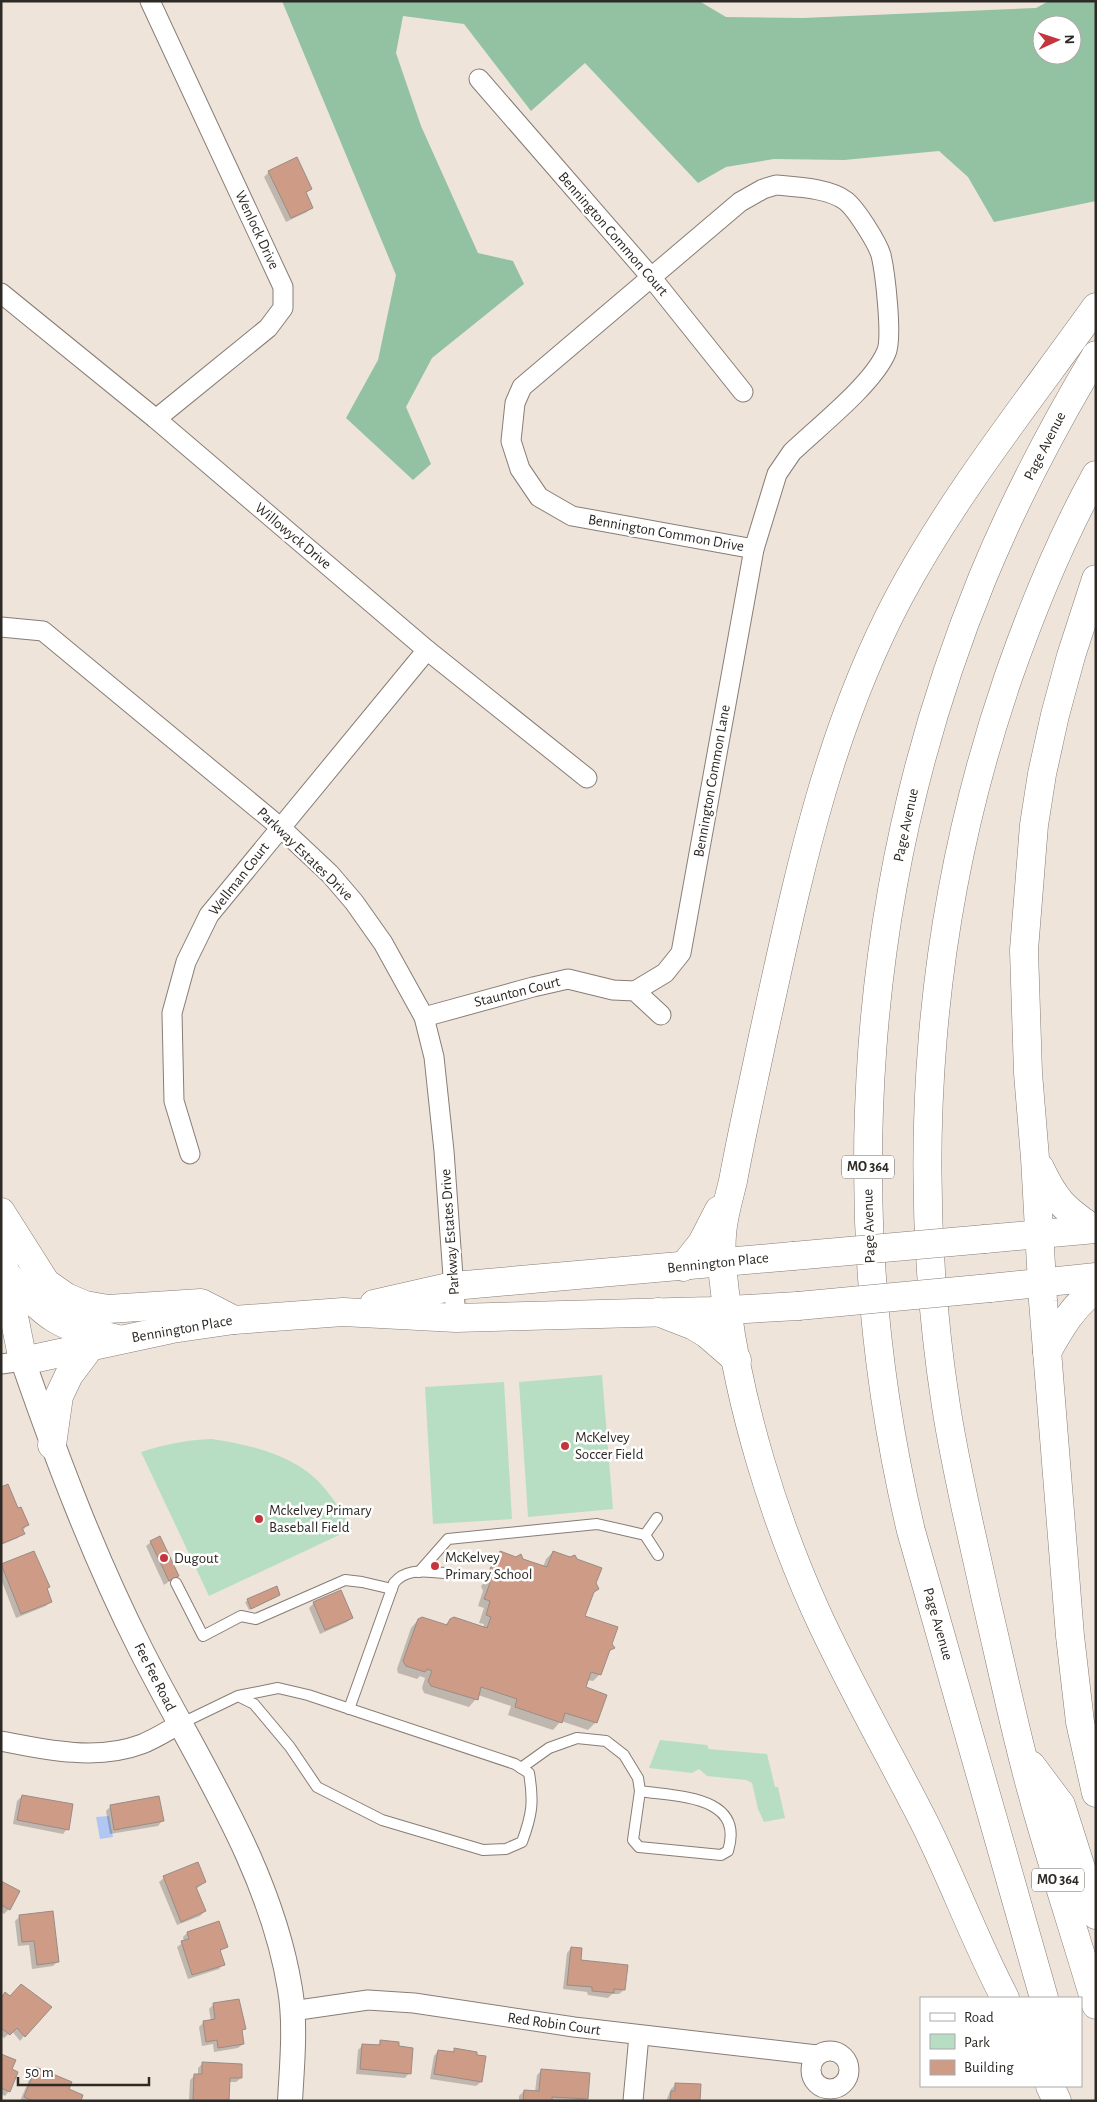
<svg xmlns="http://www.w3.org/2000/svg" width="1097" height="2102" font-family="'Alegreya Sans',sans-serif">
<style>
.green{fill:#b7dec3}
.forest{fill:#92c2a2;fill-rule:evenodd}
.water{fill:#b0c6f3}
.shadow{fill:#0003}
.building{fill:#ce9b86;stroke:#998c86}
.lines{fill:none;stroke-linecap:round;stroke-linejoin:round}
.service-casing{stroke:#887d75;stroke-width:12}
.minor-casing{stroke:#887d75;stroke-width:21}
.tertiary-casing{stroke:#887d75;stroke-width:26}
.secondary-casing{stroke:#887d75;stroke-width:29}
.motorway-casing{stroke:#887d75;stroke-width:29}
.service{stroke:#fff;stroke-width:10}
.minor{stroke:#fff;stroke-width:19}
.tertiary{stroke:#fff;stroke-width:24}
.secondary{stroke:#fff;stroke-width:28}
.motorway{stroke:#fff;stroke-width:28}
.secondary-bridge-casing{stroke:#887d75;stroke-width:29;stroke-linecap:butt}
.secondary-bridge{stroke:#fff;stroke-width:28}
.poi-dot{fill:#c5353e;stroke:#fff;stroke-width:2}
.labels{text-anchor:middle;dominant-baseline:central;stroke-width:5;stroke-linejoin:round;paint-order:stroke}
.shield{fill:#fff;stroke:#6c6966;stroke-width:1}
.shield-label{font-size:14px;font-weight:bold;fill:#2d2925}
.street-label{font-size:15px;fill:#2d2925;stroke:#fff}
.poi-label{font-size:15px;fill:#2d2925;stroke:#fff;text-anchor:start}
</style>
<rect width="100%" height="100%" fill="#efe4da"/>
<!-- green -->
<g class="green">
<polygon points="602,1375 613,1509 528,1517 519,1382"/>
<polygon points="504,1382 512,1519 433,1524 425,1387"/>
<path d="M212 1439C252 1445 300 1456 326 1490 336 1502 344 1516 352 1529L209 1596 141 1452C165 1444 186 1440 212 1439Z"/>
<polygon points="660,1740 707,1745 709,1749 767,1754 775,1787 778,1787 785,1818 764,1822 758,1809 752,1783 746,1780 707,1776 699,1769 692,1773 649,1768"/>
</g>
<!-- forest -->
<path class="forest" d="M282 1H699L726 17 803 18 1036 8 1049 1H1096V201L994 222 968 177 939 151 844 160 774 159 726 167 698 183 585 63 531 111 464 24 403 16 396 53 421 126 478 253 513 261 524 284 432 358 406 407 431 464 413 480 346 418 378 360 396 275ZM1042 25H1072V55H1042Z"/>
<!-- water -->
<polygon class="water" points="109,1816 113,1837 100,1839 96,1817"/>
<!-- shadow -->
<g class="shadow">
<polygon points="269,172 311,189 306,193 311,207 307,212 286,222 264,177"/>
<polygon points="1,1488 27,1525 18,1538 1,1545"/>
<polygon points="151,1542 177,1576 164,1585 146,1546"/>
<polygon points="500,1552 543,1567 546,1559 553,1552 595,1583 597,1589 591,1596 584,1617 613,1648 607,1654 600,1674 593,1681 587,1680 584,1688 596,1722 588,1730 561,1721 553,1730 508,1715 511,1706 478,1695 476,1699 469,1707 424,1693 422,1688 425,1678 420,1676 417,1679 398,1673 397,1669 411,1628 418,1620 445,1625 450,1620 483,1628 484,1624 479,1623 484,1608 478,1606 483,1591 481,1586 485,1582 483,1576 490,1569 493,1559"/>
<polygon points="2,1565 46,1589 51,1601 46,1606 16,1618 1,1579"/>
<polygon points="276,1587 279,1595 277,1597 249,1610 245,1602 247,1601"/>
<polygon points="314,1603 352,1618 347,1622 320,1634 309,1608"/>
<polygon points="22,1796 67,1829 63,1834 13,1824 17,1801"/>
<polygon points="111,1806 162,1821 158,1826 110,1834 106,1811"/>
<polygon points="164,1878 205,1882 196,1889 205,1911 200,1916 177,1925 159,1882"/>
<polygon points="1,1882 9,1909 4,1914 1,1912"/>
<polygon points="20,1916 58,1961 53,1966 32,1969 29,1945 18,1946 15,1921"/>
<polygon points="187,1933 226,1947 219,1952 223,1964 219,1969 188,1979 177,1947 184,1942 183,1937"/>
<polygon points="571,1948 579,1961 624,1990 619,1994 612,1994 608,1998 588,1995 587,1992 563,1989 567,1953"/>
<polygon points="1,1998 24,2036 20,2041 12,2031 4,2038 1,2036"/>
<polygon points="214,2004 244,2028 241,2032 243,2044 238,2048 214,2052 213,2044 202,2046 199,2027 204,2022 211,2021 209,2009"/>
<polygon points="381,2042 409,2073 405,2078 356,2074 358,2050 363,2045 376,2046"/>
<polygon points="455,2050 481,2082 476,2086 430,2079 434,2056 438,2051 451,2053"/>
<polygon points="1,2056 11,2070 9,2091 5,2096 1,2094"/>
<polygon points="203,2063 241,2078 236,2082 229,2082 228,2101 189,2101 190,2080 195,2075 198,2075 198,2068"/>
<polygon points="36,2069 67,2090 79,2101 20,2101 32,2073"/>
<polygon points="542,2070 588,2074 586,2099 584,2101 519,2101 519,2096 524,2091 535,2092 537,2075"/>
<polygon points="676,2084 698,2101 666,2101 671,2089"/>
</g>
<!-- building -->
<g class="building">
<polygon points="297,157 312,189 306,192 313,208 291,218 268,171"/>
<polygon points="8,1484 18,1508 21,1507 29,1525 22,1528 25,1534 1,1544 1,1487"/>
<polygon points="160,1536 179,1576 169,1581 150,1541"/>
<polygon points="34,1551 50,1587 47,1588 52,1602 21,1614 1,1564"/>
<polygon points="500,1551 516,1557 521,1554 523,1559 547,1567 553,1551 570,1557 575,1555 577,1559 602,1568 596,1583 599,1589 594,1592 585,1616 618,1627 612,1644 615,1648 610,1650 601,1675 591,1672 586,1687 607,1695 597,1723 565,1713 562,1723 515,1707 517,1699 481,1687 478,1700 431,1686 428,1681 432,1671 427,1669 425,1672 406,1666 403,1661 418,1619 422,1617 447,1625 450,1619 454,1617 487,1628 491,1617 486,1615 490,1601 484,1599 490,1583 487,1578 492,1575 490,1568 495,1565"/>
<polygon points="277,1586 280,1595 251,1609 247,1599"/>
<polygon points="341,1590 353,1618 325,1630 313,1602"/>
<polygon points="22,1795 73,1804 69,1830 17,1820"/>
<polygon points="159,1796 164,1821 114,1830 110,1805"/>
<polygon points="198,1862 206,1882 196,1887 206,1911 181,1922 163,1876"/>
<polygon points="1,1881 20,1891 10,1910 1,1905"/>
<polygon points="53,1911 59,1962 37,1965 34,1941 22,1942 19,1915"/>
<polygon points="219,1921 228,1947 220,1950 225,1965 192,1975 181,1941 189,1939 187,1932"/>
<polygon points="571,1947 582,1948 581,1960 628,1965 625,1990 614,1989 614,1993 592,1991 592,1987 567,1985"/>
<polygon points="21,1984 52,2007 25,2037 17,2028 10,2035 1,2028 1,1998 5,1992 10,1996"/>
<polygon points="239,1999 246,2029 242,2030 244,2044 218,2048 217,2040 206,2042 203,2021 215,2019 213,2003"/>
<polygon points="380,2040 399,2042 399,2046 413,2048 411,2074 360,2069 362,2044 380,2045"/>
<polygon points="454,2048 477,2052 477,2055 486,2056 482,2082 434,2074 438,2050 454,2052"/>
<polygon points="1,2054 16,2060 12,2069 18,2072 10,2092 1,2088"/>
<polygon points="202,2062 242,2064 242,2078 230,2078 229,2101 193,2101 194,2074 202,2074"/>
<polygon points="36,2067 72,2082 69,2089 83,2095 81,2101 33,2101 24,2097"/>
<polygon points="541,2069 590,2073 588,2099 552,2097 552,2101 523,2101 524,2090 539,2091"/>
<polygon points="675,2083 701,2084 700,2101 670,2101 671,2091 675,2091"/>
</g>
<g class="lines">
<defs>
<g id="service">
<polyline points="645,1535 657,1518"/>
<polyline points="419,1572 448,1539 597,1524 645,1535 658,1555"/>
<polyline points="176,1583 203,1636 241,1616 256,1619 345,1580 362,1582 392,1589"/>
<path d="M349 1709 394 1583C407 1567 426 1572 445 1573"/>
<path d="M180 1724 238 1696 278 1688 308 1695 515 1764 529 1773C534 1802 532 1815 522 1842L506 1849 483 1850 382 1820 317 1787 290 1747 254 1704 238 1696"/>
<path d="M521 1768 549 1748 577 1738 606 1741 624 1755 638 1778 640 1791 633 1840 639 1847 721 1855 728 1851C745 1795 677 1797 640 1791"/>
</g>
<g id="minor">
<polyline points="150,1 283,287 283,308 268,328 156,419"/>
<polyline points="479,79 651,277 743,392"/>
<path d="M776 185C796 187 829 188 846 201 856 209 877 242 881 255 885 272 893 339 886 353 872 385 818 427 792 452L777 474 754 549 572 516 539 497 520 469 511 441 515 403 522 387 740 202 763 189Z"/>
<polyline points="1,293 156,419 427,650 587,778"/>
<polyline points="1,627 43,631 280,827 330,874 354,902 383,943 424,1017 434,1057 444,1151 456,1318"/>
<polyline points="635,991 665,973 681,953 754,549"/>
<polyline points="424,1017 533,987 568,979 613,990 635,991 661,1015"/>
<polyline points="190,1154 174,1101 172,1013 186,962 209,915 427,650"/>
<polyline points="1,1364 23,1361"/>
<path d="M1 1741C46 1750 98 1761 142 1744 155 1739 167 1731 180 1724"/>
<polyline points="292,2011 368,2000 414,2003 574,2027 817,2055"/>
<circle cx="830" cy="2070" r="19"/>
<polyline points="633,2101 639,2035"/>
</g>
<path id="tertiary" d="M23 1361C57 1459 94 1557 141 1650 196 1759 270 1866 290 1989 296 2025 292 2064 290 2101"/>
<g id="secondary">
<polyline points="1,1212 46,1283 66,1297 85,1305 108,1309 201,1303 234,1320"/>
<polyline points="985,1239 1096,1229"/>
<polyline points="1,1252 23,1361 172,1329 234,1320 343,1312 456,1318 711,1311 798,1306"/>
<path d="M5 1273C21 1288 36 1307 54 1318 72 1330 97 1333 117 1339"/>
<polyline points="990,1288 1096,1277"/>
<polyline points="374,1304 453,1286 793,1256"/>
<polyline points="52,1445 59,1396 69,1375 90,1347"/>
</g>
<g id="motorway">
<path d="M1096 475C1060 540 1032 609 1008 678 928 912 908 1161 946 1406 956 1471 972 1535 986 1600 1004 1677 1020 1755 1043 1831 1060 1889 1079 1947 1096 2005"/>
<polyline points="1096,579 1071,656 1055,715 1042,774 1034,825 1024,950 1028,1073 1035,1158 1043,1301 1070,1636 1080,1722 1096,1793"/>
<path d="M1040 1168C1055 1200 1064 1209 1094 1229"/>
<polyline points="683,1267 702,1243 719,1210"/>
<polyline points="658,1312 694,1326 707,1334 737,1360"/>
<path d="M1047 1352C1061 1327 1073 1306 1096 1289"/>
<polyline points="1031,1765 1061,1805 1096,1915"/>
<path d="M1005 1998C975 1941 953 1880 924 1822 888 1751 848 1682 815 1609 774 1518 740 1407 727 1308 724 1285 720 1258 722 1235 723 1217 729 1198 733 1181 742 1132 753 1084 763 1036 797 883 825 737 899 597 954 494 1028 402 1096 307"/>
<path d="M1044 1998 911 1531C836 1216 859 880 982 579 1014 501 1053 427 1096 355"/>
<polyline points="1050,2086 1057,2101"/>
</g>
</defs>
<!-- service casing -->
<use href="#service" class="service-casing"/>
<!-- minor casing -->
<use href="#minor" class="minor-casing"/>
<!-- tertiary casing -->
<use href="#tertiary" class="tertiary-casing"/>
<!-- secondary casing -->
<use href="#secondary" class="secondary-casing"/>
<!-- motorway casing -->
<use href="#motorway" class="motorway-casing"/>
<!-- service -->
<use href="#service" class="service"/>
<!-- minor -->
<use href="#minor" class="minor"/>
<!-- tertiary -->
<use href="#tertiary" class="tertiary"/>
<!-- secondary -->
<use href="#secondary" class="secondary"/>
<!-- motorway -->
<use href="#motorway" class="motorway"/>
<defs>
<g id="secondary-bridge">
<polyline points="793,1256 985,1239"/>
<polyline points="798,1306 990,1288"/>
</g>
</defs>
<!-- secondary-bridge casing -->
<use href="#secondary-bridge" class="secondary-bridge-casing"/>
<!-- secondary-bridge -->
<use href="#secondary-bridge" class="secondary-bridge"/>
</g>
<!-- markers -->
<g class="poi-dot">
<circle cx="565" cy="1446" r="5"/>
<circle cx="259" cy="1519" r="5"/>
<circle cx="164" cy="1558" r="5"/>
<circle cx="435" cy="1566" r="5"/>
</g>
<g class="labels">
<!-- shield labels -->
<g class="shield">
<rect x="842" y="1155.5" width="52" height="23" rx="4"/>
<rect x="1032" y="1868.5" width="52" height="23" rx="4"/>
</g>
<g class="shield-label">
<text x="868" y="1167">MO 364</text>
<text x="1058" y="1880">MO 364</text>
</g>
<!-- street labels -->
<g class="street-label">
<text transform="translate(257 230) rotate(65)">Wenlock Drive</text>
<text transform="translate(613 234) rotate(49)">Bennington Common Court</text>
<text transform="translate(1045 446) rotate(-63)">Page Avenue</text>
<text transform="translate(666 533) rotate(10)">Bennington Common Drive</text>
<text transform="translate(293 536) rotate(40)">Willowyck Drive</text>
<text transform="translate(712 781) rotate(-80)">Bennington Common Lane</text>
<text transform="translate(906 825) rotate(-78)">Page Avenue</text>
<text transform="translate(305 854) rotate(44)">Parkway Estates Drive</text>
<text transform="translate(239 879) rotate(-52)">Wellman Court</text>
<text transform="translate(517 992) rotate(-14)">Staunton Court</text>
<text transform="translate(869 1226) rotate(-92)">Page Avenue</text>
<text transform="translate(450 1232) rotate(-94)">Parkway Estates Drive</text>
<text transform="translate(718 1263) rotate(-6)">Bennington Place</text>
<text transform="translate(182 1329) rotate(-10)">Bennington Place</text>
<text transform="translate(938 1624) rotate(74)">Page Avenue</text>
<text transform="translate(155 1677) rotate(63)">Fee Fee Road</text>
<text transform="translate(554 2024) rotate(8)">Red Robin Court</text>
</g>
<!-- poi labels -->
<g class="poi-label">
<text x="575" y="1437">McKelvey<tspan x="575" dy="17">Soccer Field</tspan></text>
<text x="269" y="1510">Mckelvey Primary<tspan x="269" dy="17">Baseball Field</tspan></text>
<text x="445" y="1557">McKelvey<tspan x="445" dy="17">Primary School</tspan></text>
<text x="174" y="1558">Dugout</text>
</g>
</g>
<!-- border -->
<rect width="1097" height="2102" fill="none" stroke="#2d2925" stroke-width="5"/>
<!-- legend -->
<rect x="920" y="1997" width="162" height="90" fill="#ffffff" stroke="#aba9a8"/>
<rect x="930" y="2013" width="25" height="8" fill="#ffffff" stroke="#aba9a8"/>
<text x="964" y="2022" font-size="15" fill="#2d2925">Road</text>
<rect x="930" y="2034" width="25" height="15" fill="#b7dec3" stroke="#aba9a8"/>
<text x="964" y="2047" font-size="15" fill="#2d2925">Park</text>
<rect x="930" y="2060" width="25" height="15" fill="#ce9b86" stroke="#aba9a8"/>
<text x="964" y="2072" font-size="15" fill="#2d2925">Building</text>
<!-- north arrow -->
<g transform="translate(1057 40) rotate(87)"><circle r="24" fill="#ffffff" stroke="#aba9a8"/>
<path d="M0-4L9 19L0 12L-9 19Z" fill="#c5353e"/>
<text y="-8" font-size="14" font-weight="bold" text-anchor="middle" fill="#2d2925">N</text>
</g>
<!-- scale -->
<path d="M18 2077v8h131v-8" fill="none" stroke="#2d2925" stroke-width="2.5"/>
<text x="25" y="2077" font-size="15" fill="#2d2925" stroke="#ffffff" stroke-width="4" paint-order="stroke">50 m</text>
</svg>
